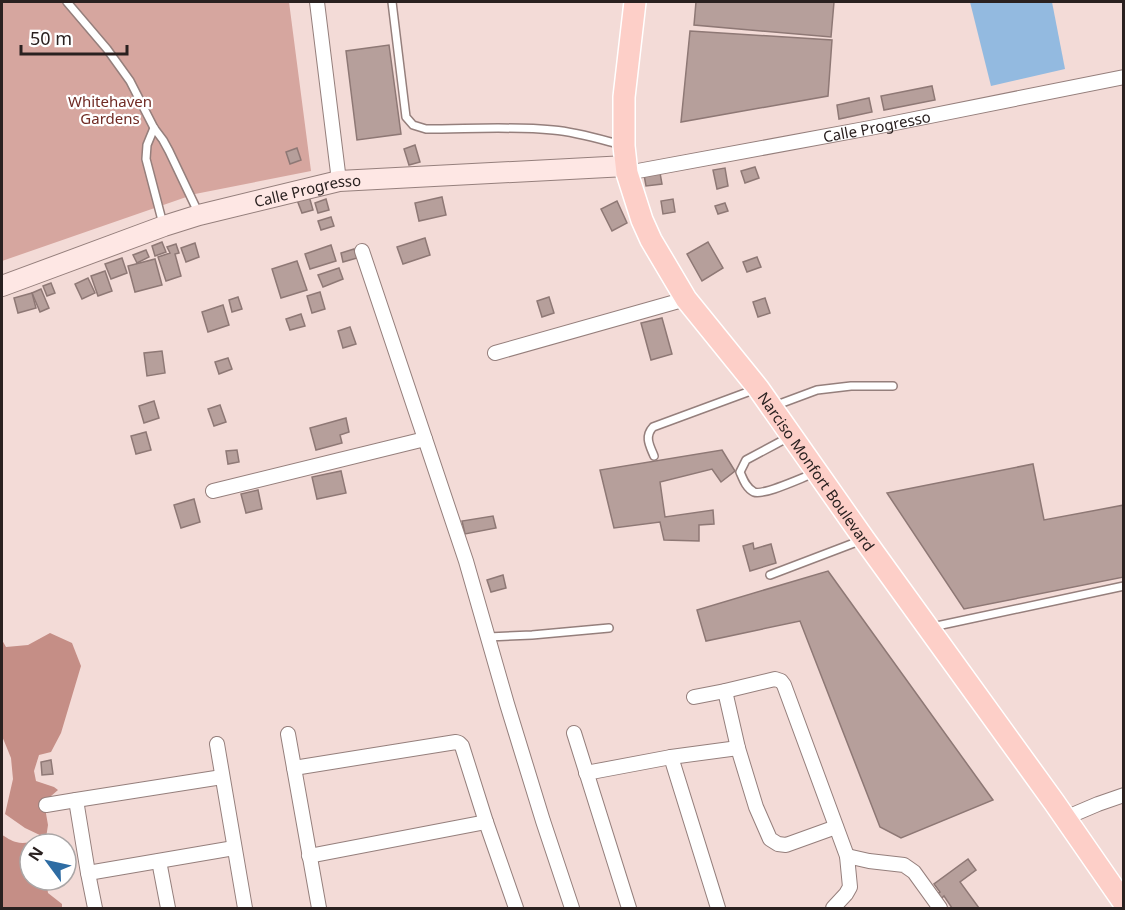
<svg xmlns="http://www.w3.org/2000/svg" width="1125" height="910" font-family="'Noto Sans',sans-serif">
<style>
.green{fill:#d6a69f}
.forest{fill:#c58e86}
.water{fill:#93bae0}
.building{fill:#b69f9b;stroke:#8e7875;stroke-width:1.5}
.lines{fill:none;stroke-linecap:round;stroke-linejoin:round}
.service-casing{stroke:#957f7c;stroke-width:10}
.minor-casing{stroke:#957f7c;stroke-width:16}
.secondary-casing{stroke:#957f7c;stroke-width:22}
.primary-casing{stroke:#fff;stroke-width:24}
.service{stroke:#fff;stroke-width:7}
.minor{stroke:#fff;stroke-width:14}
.secondary{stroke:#fee7e4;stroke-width:20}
.primary{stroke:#fdcfc8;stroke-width:21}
.labels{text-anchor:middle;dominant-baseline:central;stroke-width:4.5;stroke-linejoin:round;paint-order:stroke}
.park-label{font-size:15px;fill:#702b24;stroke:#fff}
.street-label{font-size:15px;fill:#2a2120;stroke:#fff}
</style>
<rect width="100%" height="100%" fill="#f3dbd7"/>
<!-- green -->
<polygon class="green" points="2,2 289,2 311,171 195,194 2,261"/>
<!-- forest -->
<g class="forest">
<polygon points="50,633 72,643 81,666 61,733 51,752 39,755 34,771 36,781 54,787 58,790 44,802 48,825 46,838 25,828 5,814 13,779 11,758 2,736 2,640 6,647 28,645"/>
<path d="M2 835C6 837 11 841 16 842 26 845 35 839 43 844H30V880H46L48 893 62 904V908H2Z"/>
</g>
<!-- water -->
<polygon class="water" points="970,2 1052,2 1065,69 991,86"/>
<!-- building -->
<g class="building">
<polygon points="696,2 834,2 831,37 694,25"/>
<polygon points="690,31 832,40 828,96 681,122"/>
<polygon points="389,45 401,134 357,140 346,51"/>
<polygon points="932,86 935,100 884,110 881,96"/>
<polygon points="869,98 872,112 839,119 837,105"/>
<polygon points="415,145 420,162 409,165 404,149"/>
<polygon points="297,148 301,160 290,164 286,152"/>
<polygon points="755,167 759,178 745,183 741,171"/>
<polygon points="725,168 728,186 717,189 713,170"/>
<polygon points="660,173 662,184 646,186 644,175"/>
<polygon points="309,196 313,210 302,213 297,200"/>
<polygon points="442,197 446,215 419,221 415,203"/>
<polygon points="326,199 329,210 318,213 315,203"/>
<polygon points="673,199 675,212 663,214 661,201"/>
<polygon points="617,201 627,223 612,231 601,209"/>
<polygon points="725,203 728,211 718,214 715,206"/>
<polygon points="331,217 334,226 321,230 318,221"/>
<polygon points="425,238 430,255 403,264 397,247"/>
<polygon points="162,242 166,252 155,256 152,246"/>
<polygon points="708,242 723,268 702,281 687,254"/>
<polygon points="195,243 199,257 186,262 181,248"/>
<polygon points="176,244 179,253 175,254 181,276 166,281 158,257 170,253 167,247"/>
<polygon points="331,245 336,261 310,269 305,254"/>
<polygon points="354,249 357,258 343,262 341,253"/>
<polygon points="146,250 149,257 137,263 133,255"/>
<polygon points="757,257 761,267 747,272 743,262"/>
<polygon points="122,258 127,273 111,279 105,264"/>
<polygon points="155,259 162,285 135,292 128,266"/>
<polygon points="297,261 307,290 281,298 272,269"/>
<polygon points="339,268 343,279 323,287 318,275"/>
<polygon points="105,271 112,291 98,296 91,276"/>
<polygon points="88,278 95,293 82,299 75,284"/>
<polygon points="51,283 55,293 47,296 43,286"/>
<polygon points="41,289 49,308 40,312 32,293"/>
<polygon points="320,292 325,309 312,313 307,296"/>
<polygon points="32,293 36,308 18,313 14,298"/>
<polygon points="238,297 242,309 232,312 229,300"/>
<polygon points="549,297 554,313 542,317 537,301"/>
<polygon points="765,298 770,313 758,317 753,302"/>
<polygon points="223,305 229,325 208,332 202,312"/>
<polygon points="301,314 305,326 290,330 286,319"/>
<polygon points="662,318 672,354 651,360 641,323"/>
<polygon points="350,327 356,344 343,348 338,331"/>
<polygon points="162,351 165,373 147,376 144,353"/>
<polygon points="228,358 232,369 219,374 215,362"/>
<polygon points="154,401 159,418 144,423 139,406"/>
<polygon points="220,405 226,422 214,426 208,409"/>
<polygon points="346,418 349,432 340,435 342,443 316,450 310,428"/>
<polygon points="146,432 151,450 136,454 131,436"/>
<polygon points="237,450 239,462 228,464 226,451"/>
<polygon points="722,450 735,471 721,482 712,469 660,482 665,517 713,510 714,524 699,525 699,541 664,540 660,522 614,528 600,470"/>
<polygon points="1033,464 1044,520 1124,505 1124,577 964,609 887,493"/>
<polygon points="341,471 346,493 317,499 312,477"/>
<polygon points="258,490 262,509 246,513 241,494"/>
<polygon points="194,499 200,522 181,528 174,505"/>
<polygon points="493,516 496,528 465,534 462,521"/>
<polygon points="753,543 754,549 771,544 776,563 750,571 743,546"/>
<polygon points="828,571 993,800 901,838 880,827 800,621 706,641 697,610"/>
<polygon points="503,575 506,588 491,592 487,580"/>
<polygon points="51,760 53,774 42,775 41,762"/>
<polygon points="968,859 976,870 960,882 979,908 952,908 944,896 941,899 937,894 940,892 934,884"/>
</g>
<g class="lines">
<defs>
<g id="service">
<polyline points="67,2 107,49 130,81 154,128 163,140 169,151 198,212"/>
<path d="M392 2 406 117 413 125 426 129C468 129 511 126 553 130 577 132 599 139 622 145"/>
<polyline points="154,128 147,145 146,159 163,224"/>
<polyline points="774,406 817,390 851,386 893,386"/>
<path d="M789 437 746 460 740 472C743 479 746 488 754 492 764 496 803 477 815 473"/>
<path d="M654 456C650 446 644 437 653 427L756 389"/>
<polyline points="770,575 862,540"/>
<polyline points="932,627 1124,586"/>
<polyline points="488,637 532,635 609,628"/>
</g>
<g id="minor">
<polyline points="317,2 339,181"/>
<path id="s1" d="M627 173 870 128 1124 77"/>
<polyline points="362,251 466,561 507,704 543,821 572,908"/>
<polyline points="495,353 686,299"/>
<polyline points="213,491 425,439"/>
<polyline points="725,691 738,748 756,807 770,839 778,844 786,845 836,827"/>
<polyline points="694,697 725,691 775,679 781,681 784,685 847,856 850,887 846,894 833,908"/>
<polyline points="574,733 629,908"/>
<polyline points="288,734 319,908"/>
<polyline points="217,744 245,908"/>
<polyline points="671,757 718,908"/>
<polyline points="294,768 456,742 459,743 462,746 486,822 516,908"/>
<polyline points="586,773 671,757 738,748"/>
<polyline points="46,805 76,800"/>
<polyline points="1065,818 1098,804 1124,795"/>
<polyline points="309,856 486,822"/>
<polyline points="847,856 869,861 904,865 914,872 940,908"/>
<polyline points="159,861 168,908"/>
<polyline points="88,873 234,848"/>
<polyline points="95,908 88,873 76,800 222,777"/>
</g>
<g id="secondary">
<path id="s2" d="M2 286 164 226 199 215 339 181 626 166"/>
</g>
<g id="primary">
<path id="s3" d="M635 2 624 97V146L627 173 642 220 651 240 686 299 758 388 864 539 1054 802 1124 903"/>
</g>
</defs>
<!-- service casing -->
<use href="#service" class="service-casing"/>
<!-- minor casing -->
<use href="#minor" class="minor-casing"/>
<!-- secondary casing -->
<use href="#secondary" class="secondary-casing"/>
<!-- primary casing -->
<use href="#primary" class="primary-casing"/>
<!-- service -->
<use href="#service" class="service"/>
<!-- minor -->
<use href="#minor" class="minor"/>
<!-- secondary -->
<use href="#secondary" class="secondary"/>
<!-- primary -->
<use href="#primary" class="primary"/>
</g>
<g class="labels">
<!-- park labels -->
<g class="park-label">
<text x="110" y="101">Whitehaven<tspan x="110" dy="17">Gardens</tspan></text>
</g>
<!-- street labels -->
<g class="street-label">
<text stroke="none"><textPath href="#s1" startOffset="254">Calle Progresso</textPath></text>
<text stroke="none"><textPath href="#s2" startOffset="321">Calle Progresso</textPath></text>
<text stroke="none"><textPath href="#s3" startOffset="528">Narciso Monfort Boulevard</textPath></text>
</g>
</g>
<!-- border -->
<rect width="1125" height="910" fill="none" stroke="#2a2120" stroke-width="6"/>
<!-- north arrow -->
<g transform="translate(48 862) rotate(303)"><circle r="28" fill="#ffffff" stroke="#aaa6a6" stroke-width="1.5"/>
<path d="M0-4.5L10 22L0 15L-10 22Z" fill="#2e6ca3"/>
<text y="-9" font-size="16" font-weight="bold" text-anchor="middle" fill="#2a2120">N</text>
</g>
<!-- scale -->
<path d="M21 45v9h106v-9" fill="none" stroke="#2a2120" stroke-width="3"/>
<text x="30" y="45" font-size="18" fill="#2a2120" stroke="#ffffff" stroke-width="4.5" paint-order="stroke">50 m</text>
</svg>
